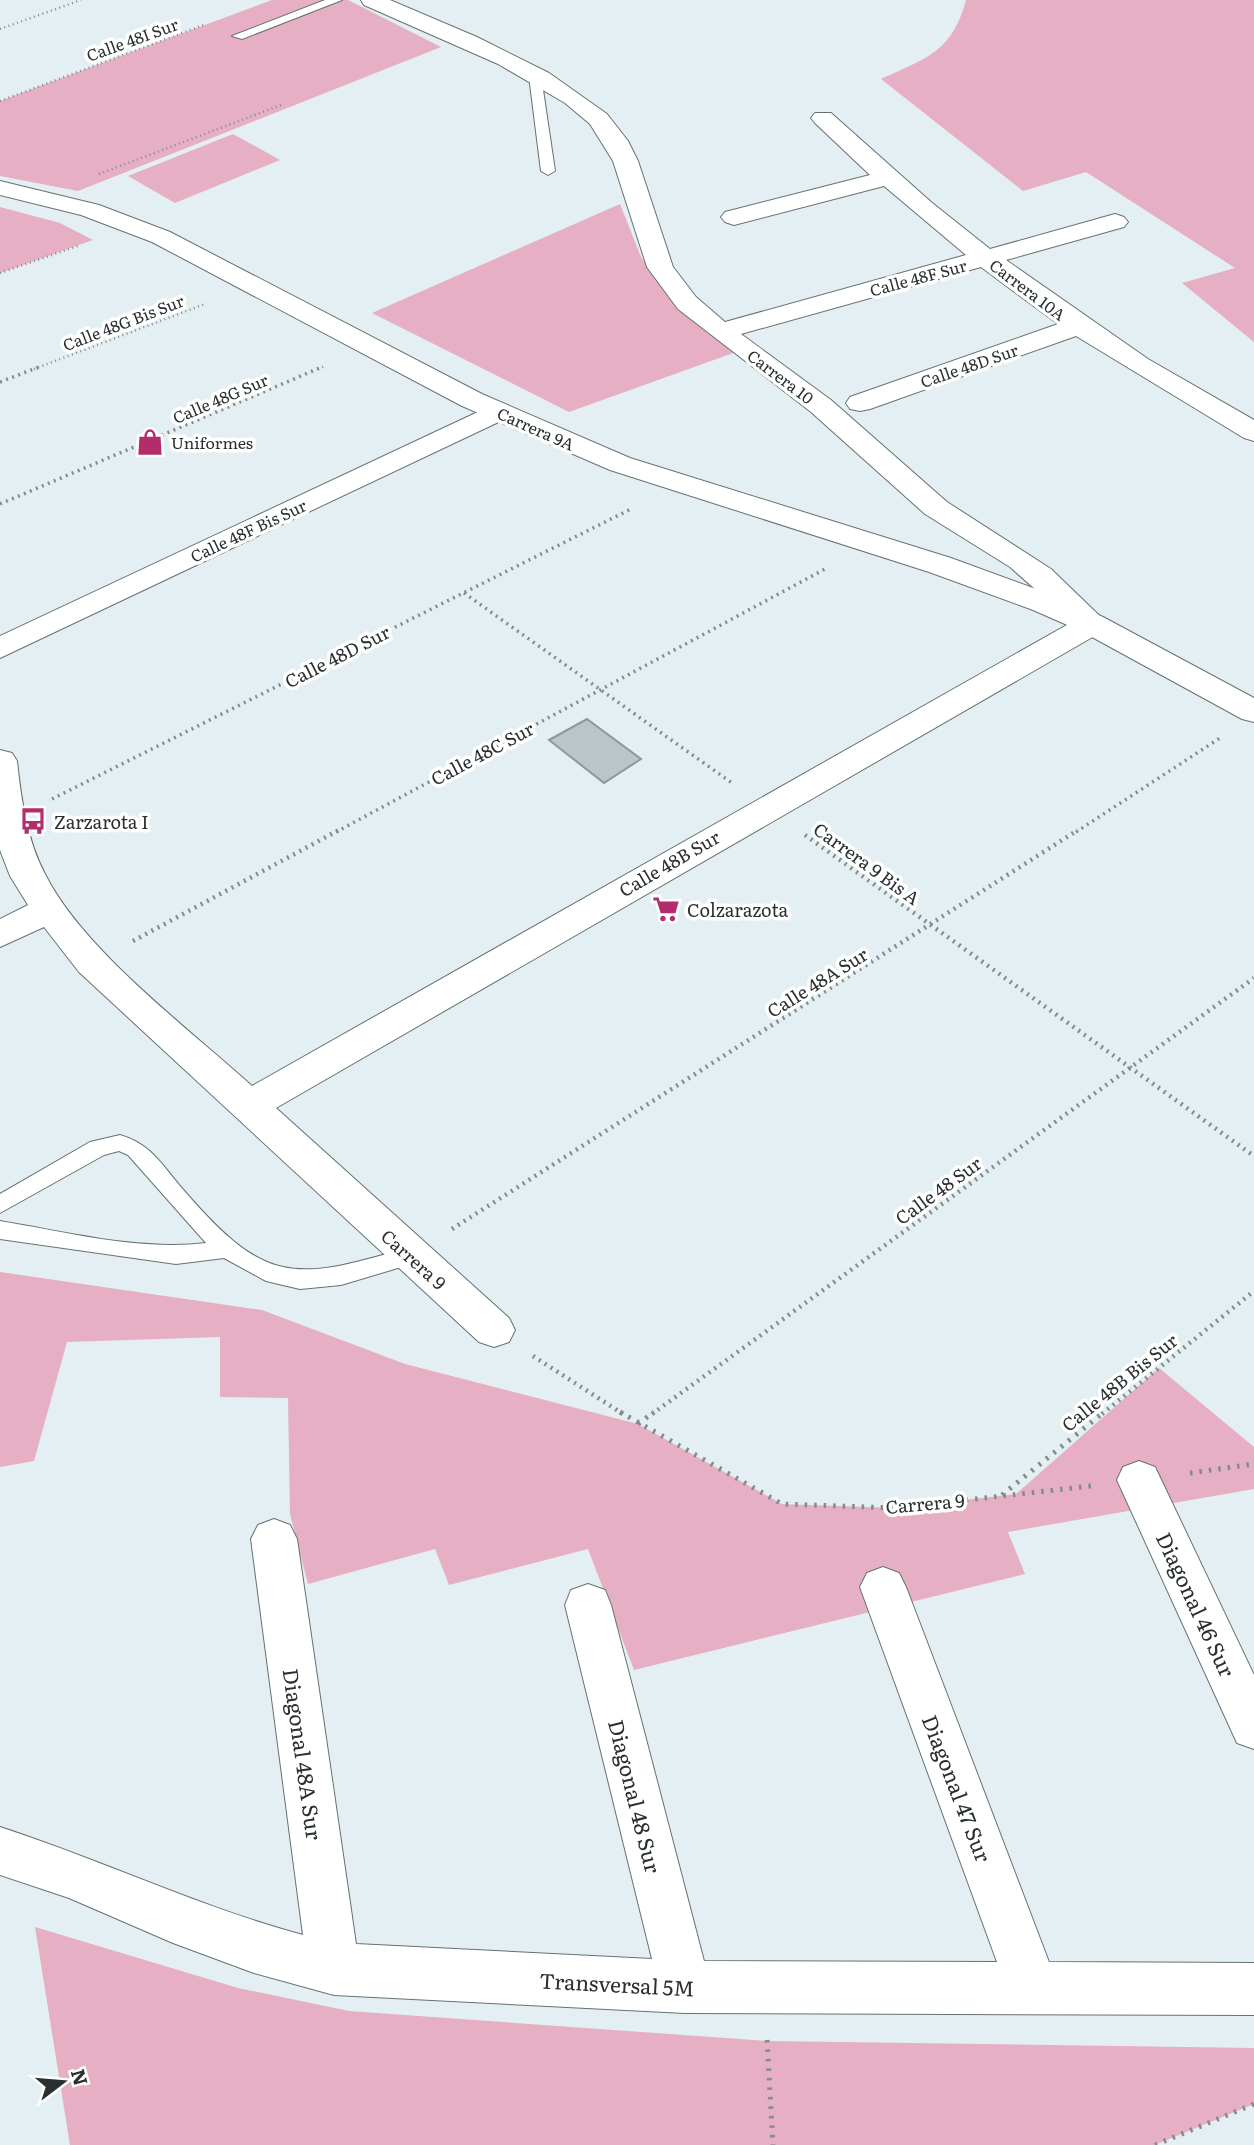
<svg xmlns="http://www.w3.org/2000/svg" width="1254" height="2145" font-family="Literata,serif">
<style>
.green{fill:#e6afc3}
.building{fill:#bac5c8;stroke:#8d989b;stroke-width:2}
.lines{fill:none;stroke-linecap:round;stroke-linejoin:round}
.lane-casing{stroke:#667173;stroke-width:2}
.street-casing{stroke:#667173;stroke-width:2}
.secondary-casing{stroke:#667173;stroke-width:2}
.path-far3{stroke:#838b8d;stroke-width:2.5;stroke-dasharray:1 3.5;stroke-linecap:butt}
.path-far2{stroke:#838b8d;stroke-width:3.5;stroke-dasharray:2 4.5;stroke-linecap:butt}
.path-far1{stroke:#838b8d;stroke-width:4.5;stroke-dasharray:2 5;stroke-linecap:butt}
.path{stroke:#838b8d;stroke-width:5;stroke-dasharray:2.5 7;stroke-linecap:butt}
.lane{fill:#fff;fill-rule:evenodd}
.street{fill:#fff;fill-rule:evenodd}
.secondary{fill:#fff;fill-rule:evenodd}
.labels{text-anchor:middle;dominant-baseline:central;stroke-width:7;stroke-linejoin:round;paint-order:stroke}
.far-street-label{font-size:16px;fill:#2a2f30;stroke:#fff}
.far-poi-label{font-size:16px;fill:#2a2f30;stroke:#fff;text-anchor:start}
.street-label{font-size:18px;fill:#2a2f30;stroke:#fff}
.poi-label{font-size:18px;fill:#2a2f30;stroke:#fff;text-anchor:start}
.near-street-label{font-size:21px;fill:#2a2f30;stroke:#fff}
</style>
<rect width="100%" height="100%" fill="#e3eff2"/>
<!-- green -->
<g class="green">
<polygon points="272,0 348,0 441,47 78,191 0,176 0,101"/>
<path d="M966 0H1254V342L1182 283 1235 268 1086 172 1023 191 881 79C927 58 952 52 966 0Z"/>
<polygon points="233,134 280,160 175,203 128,176"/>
<polygon points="620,204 641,257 667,294 736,352 569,412 372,313"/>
<polygon points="0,207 60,223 93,240 0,273"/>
<polygon points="0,1272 262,1310 405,1364 638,1424 782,1504 895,1508 1016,1494 1159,1368 1254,1447 1254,1489 1008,1532 1025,1574 634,1670 588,1549 449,1585 435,1549 308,1584 290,1514 288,1398 220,1397 220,1337 67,1342 34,1461 0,1467"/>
<polygon points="35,1927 238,1988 349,2011 767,2041 1254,2048 1254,2104 1155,2145 70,2145"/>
</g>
<!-- building -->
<polygon class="building" points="587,719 641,759 604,783 549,740"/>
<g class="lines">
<defs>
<g id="lane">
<polygon points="325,0 342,0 242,39 232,36"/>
<polygon points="535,72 541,76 555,171 548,175 541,171 529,76"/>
<path d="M120 1135C150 1144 160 1162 180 1186 264 1284 291 1283 410 1247L418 1250 421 1256 418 1262 341 1285 300 1289 266 1281 224 1258 176 1264 0 1239V1221C67 1232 138 1251 206 1243L128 1155 119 1151 104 1155 0 1213V1194L90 1142Z"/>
</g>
<g id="street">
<path d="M361 0H390L477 37 549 73 607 114 628 141 638 161 673 267 696 297 725 322 966 255 884 186 734 225 725 222 721 217 725 212 870 175 815 123 811 118 815 113H831L931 202 990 249 1115 214 1124 217 1128 222 1124 227 1006 260 1148 359 1254 420V441L1244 438 1076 336 870 409 860 411 850 409 846 403 850 397 1058 324 981 267 741 334 831 400 947 502 1051 569 1108 624 1103 631 276 1108 509 1318 515 1330 509 1342 494 1347 479 1342 79 972 44 927 0 947V919L28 905 10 876 0 850V750L12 753 17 761C21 799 27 840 45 874 83 950 188 1028 252 1086L1072 622 1010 567 925 514 811 412 678 309 647 267 613 161 590 124 565 103 498 64 364 5Z"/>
<polygon points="497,403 507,406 511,412 507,418 0,658 0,636"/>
<polygon points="1139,1461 1155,1467 1254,1675 1254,1749 1237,1743 1117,1480 1123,1467"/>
<path d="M274 1519 290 1525 297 1539 356 1944 652 1959 565 1605 571 1590 588 1584 605 1590 611 1605 704 1961 997 1962 860 1587 867 1573 883 1567 899 1573 906 1587 1049 1962 1254 1963V2015L685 2013 334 1995 254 1973 173 1943 69 1898 0 1875V1827C102 1860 199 1907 303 1935L251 1539 258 1525Z"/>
</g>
<polygon id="secondary" points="0,181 99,205 170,232 482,394 630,458 951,558 1055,596 1103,617 1254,698 1254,722 1242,719 1081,631 1033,610 929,572 610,470 462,406 152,242 81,215 0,195"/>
</defs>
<!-- lane casing -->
<use href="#lane" class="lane-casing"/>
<!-- street casing -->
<use href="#street" class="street-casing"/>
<!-- secondary casing -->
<use href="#secondary" class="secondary-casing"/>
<!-- path-far3 -->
<g class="path-far3">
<polyline points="0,29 81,0"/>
<polyline points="0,101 206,24"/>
<polyline points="99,174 284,104"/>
<polyline points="0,273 78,246"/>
<polyline points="34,369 205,304"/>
<polyline points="318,369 325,366"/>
</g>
<!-- path-far2 -->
<g class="path-far2">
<polyline points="0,382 39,367"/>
<polyline points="0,504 322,367"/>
<polyline points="464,593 732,783"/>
<polyline points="52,799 633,508"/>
<polyline points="336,832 825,569"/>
<polyline points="1076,832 1220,738"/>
</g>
<!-- path-far1 -->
<g class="path-far1">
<polyline points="805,835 1254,1156"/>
<polyline points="133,941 339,830"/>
<polyline points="452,1229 1078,830"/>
<polyline points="533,1356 623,1414"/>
<polyline points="652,1414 1254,978"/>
<polyline points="1102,1414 1254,1291"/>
</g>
<!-- path -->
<g class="path">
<polyline points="620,1412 782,1504 895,1508 1091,1486"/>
<polyline points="638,1424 654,1412"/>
<polyline points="1190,1473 1254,1464"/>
<polyline points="1002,1495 1104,1412"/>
<polyline points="767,2040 773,2145"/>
<polyline points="1155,2145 1254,2104"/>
</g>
<!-- lane -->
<use href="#lane" class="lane"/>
<!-- street -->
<use href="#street" class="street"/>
<!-- secondary -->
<use href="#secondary" class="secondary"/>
</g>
<!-- icons -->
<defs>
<symbol id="shop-bare" viewBox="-9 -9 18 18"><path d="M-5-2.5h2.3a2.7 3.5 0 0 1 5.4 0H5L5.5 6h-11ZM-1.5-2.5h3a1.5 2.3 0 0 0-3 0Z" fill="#b32c6e" stroke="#fff" stroke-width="2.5" paint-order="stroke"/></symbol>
<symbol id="bus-bare" viewBox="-9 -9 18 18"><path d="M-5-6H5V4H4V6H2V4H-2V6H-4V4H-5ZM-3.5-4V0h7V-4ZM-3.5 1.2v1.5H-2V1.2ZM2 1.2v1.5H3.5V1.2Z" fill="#b32c6e" stroke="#fff" stroke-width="2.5" paint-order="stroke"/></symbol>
<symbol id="supermarket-bare" viewBox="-9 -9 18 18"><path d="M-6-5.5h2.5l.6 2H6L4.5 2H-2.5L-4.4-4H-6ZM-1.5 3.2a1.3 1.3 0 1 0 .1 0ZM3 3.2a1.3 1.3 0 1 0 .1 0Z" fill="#b32c6e" stroke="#fff" stroke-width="2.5" paint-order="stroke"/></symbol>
</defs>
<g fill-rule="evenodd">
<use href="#shop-bare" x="131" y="423" width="38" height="38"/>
<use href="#bus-bare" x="14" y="802" width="38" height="38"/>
<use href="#supermarket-bare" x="647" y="890" width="38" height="38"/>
</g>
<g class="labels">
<!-- far-street labels -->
<g class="far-street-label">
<text transform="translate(132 39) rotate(-20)">Calle 48I Sur</text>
<text transform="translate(918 277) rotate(-15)">Calle 48F Sur</text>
<text transform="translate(1028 289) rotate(37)">Carrera 10A</text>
<text transform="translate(123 322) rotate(-21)">Calle 48G Bis Sur</text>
<text transform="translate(969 365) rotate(-19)">Calle 48D Sur</text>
<text transform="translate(781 376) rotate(37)">Carrera 10</text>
<text transform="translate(220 398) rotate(-23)">Calle 48G Sur</text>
<text transform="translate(536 428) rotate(24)">Carrera 9A</text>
<text transform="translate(248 530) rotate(-25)">Calle 48F Bis Sur</text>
</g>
<!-- far-poi labels -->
<g class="far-poi-label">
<text x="171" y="442">Uniformes</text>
</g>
<!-- street labels -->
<g class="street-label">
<text transform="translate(337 656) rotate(-27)">Calle 48D Sur</text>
<text transform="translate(482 753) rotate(-28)">Calle 48C Sur</text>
<text transform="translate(669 863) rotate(-30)">Calle 48B Sur</text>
<text transform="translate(867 863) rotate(36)">Carrera 9 Bis A</text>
<text transform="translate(817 982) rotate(-32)">Calle 48A Sur</text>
<text transform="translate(938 1190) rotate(-36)">Calle 48 Sur</text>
<text transform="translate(414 1259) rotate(42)">Carrera 9</text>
<text transform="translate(1119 1382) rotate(-39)">Calle 48B Bis Sur</text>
<text transform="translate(925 1503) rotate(-5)">Carrera 9</text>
</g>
<!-- poi labels -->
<g class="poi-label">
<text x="54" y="821">Zarzarota I</text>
<text x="687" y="909">Colzarazota</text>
</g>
<!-- near-street labels -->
<g class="near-street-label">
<text transform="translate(1197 1604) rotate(65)">Diagonal 46 Sur</text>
<text transform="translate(304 1754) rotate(82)">Diagonal 48A Sur</text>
<text transform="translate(958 1788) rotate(69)">Diagonal 47 Sur</text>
<text transform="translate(636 1796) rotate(76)">Diagonal 48 Sur</text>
<text transform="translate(617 1983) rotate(3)">Transversal 5M</text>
</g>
</g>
<!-- north arrow -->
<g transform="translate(63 2082) rotate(74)" stroke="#ffffff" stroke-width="5" paint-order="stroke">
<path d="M0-5L12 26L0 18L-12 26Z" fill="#2a2f30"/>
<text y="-10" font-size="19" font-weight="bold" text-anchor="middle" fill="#2a2f30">N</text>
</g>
</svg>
